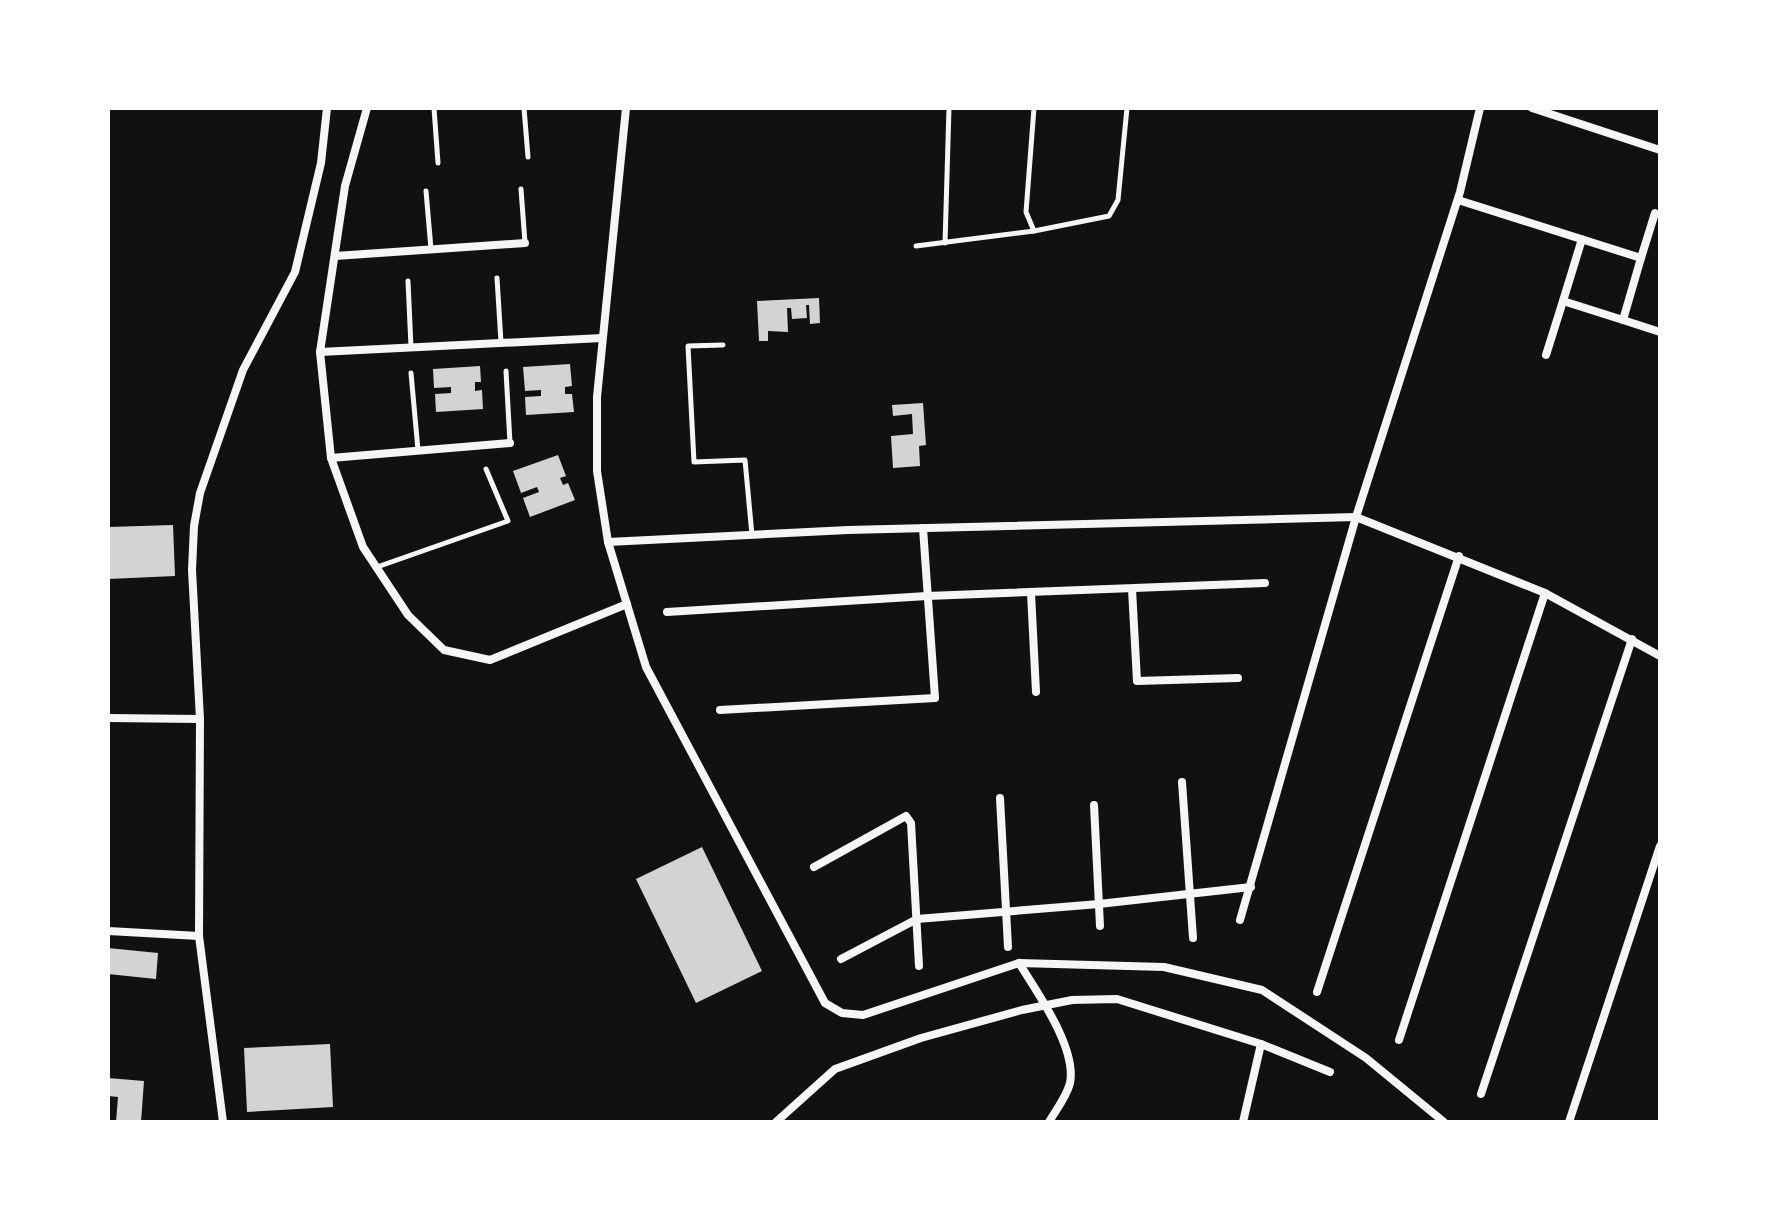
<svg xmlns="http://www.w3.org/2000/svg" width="1768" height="1230" font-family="'DejaVu Sans',sans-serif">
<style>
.building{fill:#d3d3d3}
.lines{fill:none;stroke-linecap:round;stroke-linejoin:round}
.service{stroke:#f5f5f5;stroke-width:5}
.minor{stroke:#f5f5f5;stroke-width:8}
</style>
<rect width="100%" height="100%" fill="#111"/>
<!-- building -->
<g class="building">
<polygon points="819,298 820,323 810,324 809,305 806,305 807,318 792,319 791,308 787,308 788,332 768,331 768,341 759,341 757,301"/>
<polygon points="570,364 572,386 565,387 565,394 572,394 574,412 526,415 525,397 541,396 541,390 525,391 523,367"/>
<polygon points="480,366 481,382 475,382 475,391 482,390 483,409 436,412 435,394 451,393 451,387 434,388 433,369"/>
<polygon points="923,403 926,445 919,446 920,466 893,468 891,436 913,434 912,414 893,416 892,405"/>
<polygon points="558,455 566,476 560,478 563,485 568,483 575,500 530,517 523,498 539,492 537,487 521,493 513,471"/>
<polygon points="173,525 175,576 108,579 108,527"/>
<polygon points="702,847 762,971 696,1003 636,879"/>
<polygon points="108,948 158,953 156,979 108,974"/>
<polygon points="330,1044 333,1107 247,1112 244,1048"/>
<polygon points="108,1078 144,1081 141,1122 116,1122 118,1097 108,1096"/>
</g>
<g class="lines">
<!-- service -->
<g class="service">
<polyline points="434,108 438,163"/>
<polyline points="524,108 528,157"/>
<polyline points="1034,108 1026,212 1034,231"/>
<polyline points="521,189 525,243"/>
<polyline points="426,191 431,249"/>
<polyline points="945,243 949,108"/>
<polyline points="916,246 1034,231 1109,216 1118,200 1127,108"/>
<polyline points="497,278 501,342"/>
<polyline points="408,281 411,347"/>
<polyline points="723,345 688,346 694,462 745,460 752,535"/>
<polyline points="506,371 510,443"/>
<polyline points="411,373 418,450"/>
<polyline points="377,567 508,521 486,469"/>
</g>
<!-- minor -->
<g class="minor">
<polyline points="367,108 345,186 320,352 331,458 363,547 408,615 444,650 490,660 627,604"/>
<polyline points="626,108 597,397 597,471 608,542 646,667 825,1003 842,1013 863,1015 1019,963 1164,967 1262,990 1366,1058 1444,1122"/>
<polyline points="1532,108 1660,150"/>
<polyline points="1458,200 1641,258 1623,320 1563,301 1582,239"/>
<polyline points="335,256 525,243"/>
<polyline points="1641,258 1655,213"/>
<polyline points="1623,320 1660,332"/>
<polyline points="320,352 602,338"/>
<polyline points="1546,355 1563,301"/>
<polyline points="331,458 510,443"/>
<polyline points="608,542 848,530 1356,517 1545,593 1660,656"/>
<polyline points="1132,589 1137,681 1238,678"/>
<polyline points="1031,593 1036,692"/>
<polyline points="667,612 927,596 1265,583"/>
<polyline points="720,710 935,698 923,528"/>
<polyline points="108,718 200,719"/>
<polyline points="1182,782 1193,938"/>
<polyline points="1000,798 1008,947"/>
<polyline points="1094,805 1100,926"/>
<polyline points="814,867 906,816 911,823 919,966"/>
<polyline points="1240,920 1356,517 1460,192 1480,108"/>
<polyline points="108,931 199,936"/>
<polyline points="841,959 917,919 1099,904 1251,887"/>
<path d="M1019 963C1037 992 1077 1048 1070 1083 1067 1096 1056 1110 1049 1122"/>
<polyline points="1317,992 1459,556"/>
<polyline points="1399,1040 1545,593"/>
<polyline points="1481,1094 1632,639"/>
<polyline points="223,1122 199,936 200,719 192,570 194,526 200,493 243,370 295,272 321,163 327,108"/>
<polyline points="776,1122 835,1069 921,1038 1022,1010 1072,1000 1117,999 1261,1044 1330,1072"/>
<polyline points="1243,1122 1261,1044"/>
<polyline points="1569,1122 1660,846"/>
</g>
</g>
<!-- border -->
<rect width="1768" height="1230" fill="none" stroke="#ffffff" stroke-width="220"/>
</svg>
